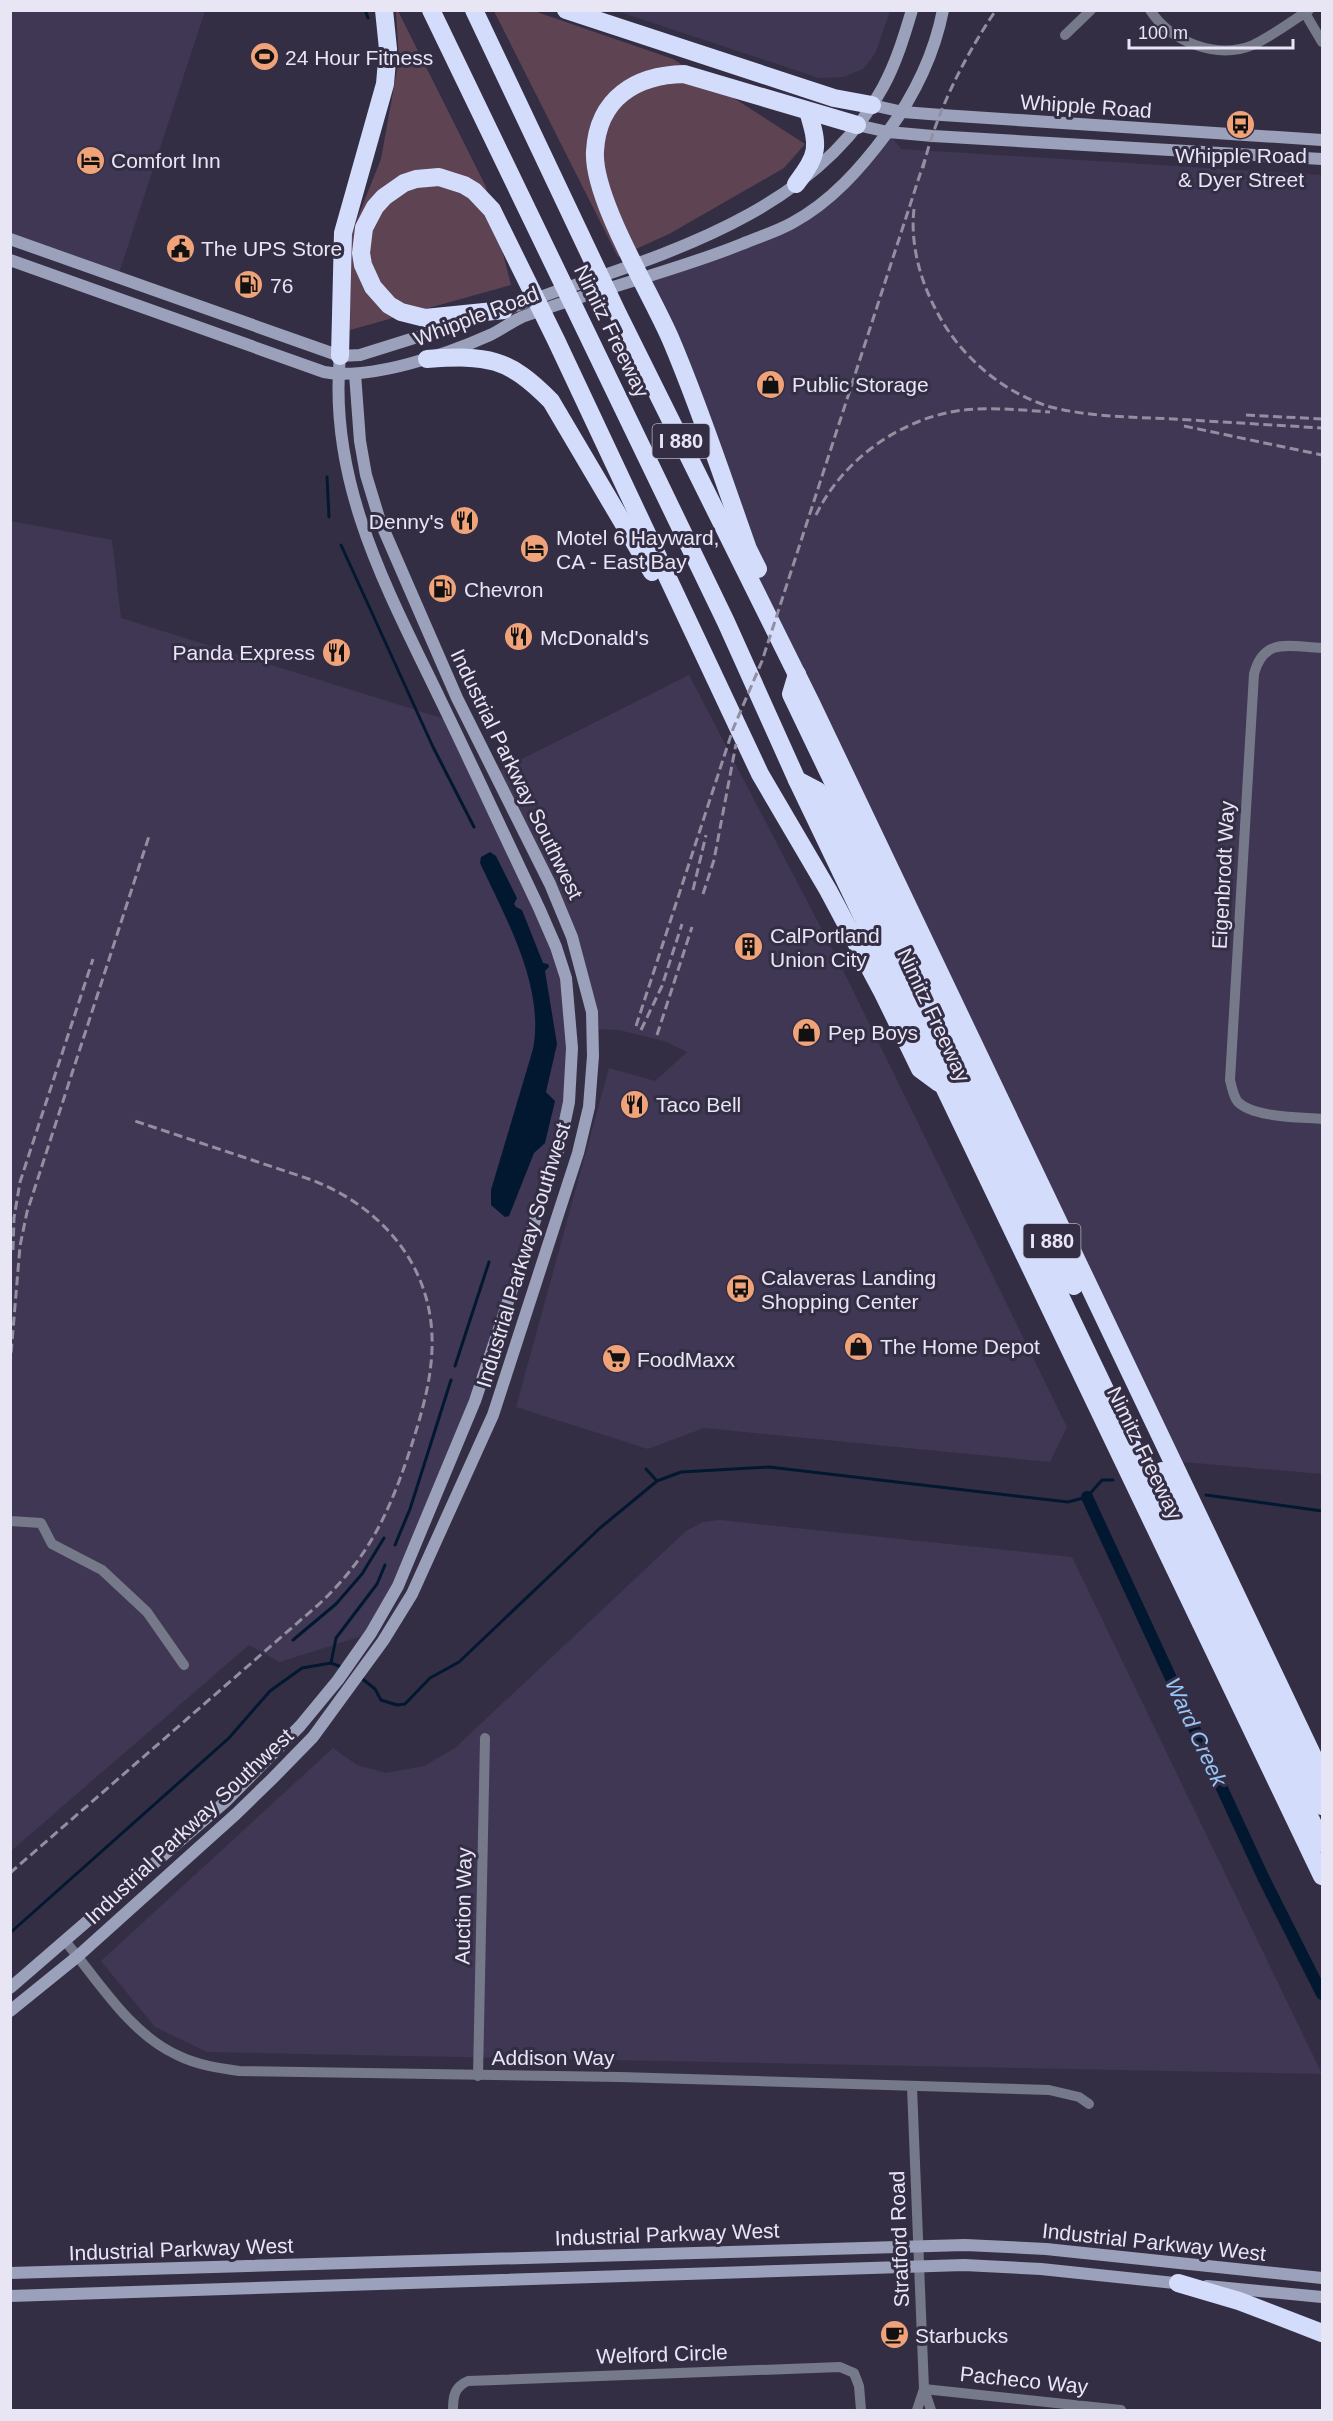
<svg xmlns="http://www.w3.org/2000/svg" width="1333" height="2421" font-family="Helvetica,sans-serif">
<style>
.built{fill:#3f3753}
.green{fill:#5e4353}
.water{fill:#021830}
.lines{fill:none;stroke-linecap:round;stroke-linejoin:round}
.stream{stroke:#021830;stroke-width:3}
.canal{stroke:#021830;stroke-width:12}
.street{stroke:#757989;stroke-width:10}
.secondary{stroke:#9ba1bb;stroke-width:12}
.highway{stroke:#d4dcfc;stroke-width:18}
.rail{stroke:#938fa1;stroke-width:3;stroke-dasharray:9 4.5;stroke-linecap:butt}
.labels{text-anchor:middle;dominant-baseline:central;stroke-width:6;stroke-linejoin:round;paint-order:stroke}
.shield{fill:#342e45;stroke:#b2aec0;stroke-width:1.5}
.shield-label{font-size:20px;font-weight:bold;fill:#e8e5f4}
.poi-label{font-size:21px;fill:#e8e5f4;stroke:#342e45;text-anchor:start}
.street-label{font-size:21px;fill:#e8e5f4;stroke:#342e45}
.water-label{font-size:22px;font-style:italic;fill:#98c4f7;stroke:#342e45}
</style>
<rect width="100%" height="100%" fill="#342e45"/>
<!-- built -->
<g class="built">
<polygon points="11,11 205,11 118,276 11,239"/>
<polygon points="617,11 890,11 875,54 863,69 844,77 819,78"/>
<polygon points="888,132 901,149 1322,175 1322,1474 1171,1461 797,674 642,278 712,256 820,205"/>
<polygon points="11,521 112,540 121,618 451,721 556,947 572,1048 560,1145 475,1401 371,1633 280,1662 249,1645 11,1851"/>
<polygon points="689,675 842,968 1067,1427 1050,1462 704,1428 648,1449 516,1407 609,1068 655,1081 687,1052 664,1041 619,1030 593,1029 582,970 494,773"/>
<polygon points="720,1520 1072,1557 1322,2074 207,2052 155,2027 101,1961 333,1748 357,1765 386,1773 424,1766 455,1748 686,1531 703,1522"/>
</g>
<!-- green -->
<g class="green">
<polygon points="396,11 398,11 486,187 511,285 350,330 351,234 381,159 399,59"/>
<polygon points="494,11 534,11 673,59 805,144 784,168 669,234 618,257"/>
</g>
<!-- water -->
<path class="water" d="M490 852 496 856 517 898 514 904 516 907 522 910 543 963 548 964 549 967 545 971 557 1044 546 1092 555 1101 545 1143 534 1153 509 1216 505 1217 491 1205V1190L533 1049C545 986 506 919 480 863L481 857Z"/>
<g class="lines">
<!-- stream -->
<g class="stream">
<polyline points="365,10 368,18"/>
<polyline points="327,477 329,517"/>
<polyline points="341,545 433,747 474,827"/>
<polyline points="455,1366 489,1262"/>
<polyline points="646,1469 657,1481"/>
<polyline points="1206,1495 1322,1511"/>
<polyline points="395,1545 410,1509 451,1380"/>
<polyline points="293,1640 336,1604 362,1574 384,1538"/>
<polyline points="331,1663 336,1638 377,1584 385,1565"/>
<polyline points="360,1677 375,1689 381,1700 397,1705 405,1704 430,1678 459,1662 600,1528 657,1481 681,1472 769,1467 1068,1502 1087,1497 1102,1480 1113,1480"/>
<polyline points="10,1933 229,1738 270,1691 302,1668 331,1663 344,1668"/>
</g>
<!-- canal -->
<polyline class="canal" points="1087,1497 1264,1879 1322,1994"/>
<!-- street -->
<g class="street">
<path d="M1150 10C1171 42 1217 60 1253 45 1272 36 1291 22 1309 10"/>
<polyline points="1305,13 1322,42"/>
<polyline points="1065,35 1091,10"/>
<path d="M1322 648C1291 647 1264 636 1254 674L1230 1080C1232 1087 1233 1096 1238 1102 1254 1118 1301 1117 1322 1119"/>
<polyline points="10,1521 41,1523 52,1544 102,1570 147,1612 184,1665"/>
<path d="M65 1941C98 1980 129 2033 177 2055 197 2065 218 2068 239 2071L620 2077 1049 2090 1079 2097 1089 2104"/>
<polyline points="478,2076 485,1738"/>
<polyline points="912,2087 924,2389 917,2410"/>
<polyline points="924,2389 1121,2410"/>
<polyline points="924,2389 931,2410"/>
<path d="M453 2410C453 2397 454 2387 468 2381L840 2367 854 2373 859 2386 861 2410"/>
</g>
<!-- secondary -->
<g class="secondary">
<polyline points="872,105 903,112 942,115 1322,140"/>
<polyline points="857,125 888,132 933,136 1322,159"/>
<polyline points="10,239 340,356 360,355 478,318"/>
<path d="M10 260 324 372C369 381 448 354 490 335 501 330 511 322 522 317 594 290 670 273 742 244 758 237 776 232 792 223 831 202 861 168 887 133 914 96 934 56 943 10"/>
<path d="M498 312C524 304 549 293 575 285 689 247 822 201 883 87 896 63 904 37 912 10"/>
<path d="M10 1988 225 1802 300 1726 338 1680 371 1633 398 1586 475 1401 560 1145 569 1102 572 1048 566 978 556 947 539 908C506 839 474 769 440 699 387 589 328 483 340 356"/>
<polyline points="10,2011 78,1956 236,1814 273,1778 313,1737 383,1641 412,1594 493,1415 578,1153 589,1107 593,1056 592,1012 572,937 550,884 457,698 380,521 366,475 360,441 355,374"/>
<polyline points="10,2273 965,2245 1046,2249 1322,2278"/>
<polyline points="1207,2286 1322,2297"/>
<polyline points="10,2296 964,2265 1041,2269 1184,2284"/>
</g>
<!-- highway -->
<g class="highway">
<polyline points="431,10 726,622 797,780 1322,1876"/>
<polyline points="474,10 617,312 811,703 1322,1775"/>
<polyline points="566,10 834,98 872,105"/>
<path d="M796 184C819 153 819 148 808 111"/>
<polyline points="504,310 425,318 401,312 389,305 373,287 363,265 361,253 364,228 375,207 384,197 404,183 416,179 439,177 464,185 474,191 492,210 556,340 760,774 828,890 883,993 920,1069 939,1083"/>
<polyline points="340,356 343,233 385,84 388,49 384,10"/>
<path d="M427 359C487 355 508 357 551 401L652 572"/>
<path d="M758 569 748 549C723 479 700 408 671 340 651 293 592 198 595 151 598 98 636 75 684 74L857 125"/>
<polyline points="797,674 791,694 1074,1286"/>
<polyline points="797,780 818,791 829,813 1322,1843"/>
<polyline points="1162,1471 1322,1806"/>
<polyline points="1178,2283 1239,2301 1322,2333"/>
</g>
<!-- rail -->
<g class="rail">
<path d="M923 168C936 113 964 57 996 10"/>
<path d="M914 209C910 243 920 280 936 310 958 354 1002 393 1051 407 1090 417 1132 417 1173 419 1223 422 1273 425 1322 428"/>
<polyline points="1246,415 1322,419"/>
<polyline points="1184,426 1322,455"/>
<path d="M816 515C843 459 901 418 963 410 992 407 1022 410 1050 412"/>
<polyline points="693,890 706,835"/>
<polyline points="703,894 714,860 736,744"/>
<polyline points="636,1026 733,729 762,661 925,159"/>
<polyline points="641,1030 662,986 682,924"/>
<polyline points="657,1035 692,927"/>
<polyline points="13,1250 14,1218 20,1182 93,959"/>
<polyline points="10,1366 20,1246 27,1212 150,833"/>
<path d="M10 1873 318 1605C369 1558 390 1511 411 1447 421 1416 431 1382 432 1349 435 1269 384 1208 312 1180L135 1121"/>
</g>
</g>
<!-- icons -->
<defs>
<symbol id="stadium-disc" viewBox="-11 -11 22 22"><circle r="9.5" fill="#f0a378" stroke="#342e45"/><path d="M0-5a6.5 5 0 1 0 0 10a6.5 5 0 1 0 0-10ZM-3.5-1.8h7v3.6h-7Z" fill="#111"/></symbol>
<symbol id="bus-disc" viewBox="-11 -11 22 22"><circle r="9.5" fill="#f0a378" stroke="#342e45"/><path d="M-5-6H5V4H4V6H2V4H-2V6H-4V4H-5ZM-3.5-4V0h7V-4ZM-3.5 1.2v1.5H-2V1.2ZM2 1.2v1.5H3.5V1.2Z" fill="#111"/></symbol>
<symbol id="hotel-disc" viewBox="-11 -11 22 22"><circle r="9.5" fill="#f0a378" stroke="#342e45"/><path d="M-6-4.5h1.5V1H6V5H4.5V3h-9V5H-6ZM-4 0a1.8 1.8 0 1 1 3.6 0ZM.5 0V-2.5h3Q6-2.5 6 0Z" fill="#111"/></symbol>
<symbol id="civic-disc" viewBox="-11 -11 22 22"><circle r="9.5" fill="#f0a378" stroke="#342e45"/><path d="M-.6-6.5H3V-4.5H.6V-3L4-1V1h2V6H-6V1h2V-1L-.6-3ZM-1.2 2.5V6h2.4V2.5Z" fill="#111"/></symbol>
<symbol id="fuel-disc" viewBox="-11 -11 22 22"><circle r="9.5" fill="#f0a378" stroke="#342e45"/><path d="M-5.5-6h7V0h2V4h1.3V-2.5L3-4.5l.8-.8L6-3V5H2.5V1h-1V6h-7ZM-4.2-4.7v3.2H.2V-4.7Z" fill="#111"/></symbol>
<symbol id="shop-disc" viewBox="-11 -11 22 22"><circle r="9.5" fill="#f0a378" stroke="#342e45"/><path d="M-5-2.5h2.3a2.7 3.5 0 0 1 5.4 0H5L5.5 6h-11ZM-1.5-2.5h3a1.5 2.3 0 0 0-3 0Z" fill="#111"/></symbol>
<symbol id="restaurant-disc" viewBox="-11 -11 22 22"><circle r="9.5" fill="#f0a378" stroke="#342e45"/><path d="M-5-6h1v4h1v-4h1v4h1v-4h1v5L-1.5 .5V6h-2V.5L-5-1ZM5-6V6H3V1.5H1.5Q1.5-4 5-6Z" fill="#111"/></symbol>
<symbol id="building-disc" viewBox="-11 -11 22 22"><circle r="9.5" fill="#f0a378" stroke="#342e45"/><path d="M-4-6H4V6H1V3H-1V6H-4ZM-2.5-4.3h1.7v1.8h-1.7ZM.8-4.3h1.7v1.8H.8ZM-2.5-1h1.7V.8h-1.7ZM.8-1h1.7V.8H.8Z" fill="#111"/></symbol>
<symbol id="supermarket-disc" viewBox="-11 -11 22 22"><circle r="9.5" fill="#f0a378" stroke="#342e45"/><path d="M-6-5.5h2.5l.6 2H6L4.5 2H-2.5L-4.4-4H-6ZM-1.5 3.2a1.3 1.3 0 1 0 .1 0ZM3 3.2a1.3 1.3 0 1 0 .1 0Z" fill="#111"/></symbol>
<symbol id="cafe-disc" viewBox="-11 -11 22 22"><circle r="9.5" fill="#f0a378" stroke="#342e45"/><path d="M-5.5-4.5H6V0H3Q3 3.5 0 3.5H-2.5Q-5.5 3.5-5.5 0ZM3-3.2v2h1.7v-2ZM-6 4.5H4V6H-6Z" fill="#111"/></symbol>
</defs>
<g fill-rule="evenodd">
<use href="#stadium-disc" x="248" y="40" width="33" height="33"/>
<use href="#bus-disc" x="1224" y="108" width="33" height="33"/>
<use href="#hotel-disc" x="74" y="144" width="33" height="33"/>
<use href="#civic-disc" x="164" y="232" width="33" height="33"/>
<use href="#fuel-disc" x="232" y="268" width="33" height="33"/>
<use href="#shop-disc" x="754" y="368" width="33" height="33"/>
<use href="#restaurant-disc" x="448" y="504" width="33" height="33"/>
<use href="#hotel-disc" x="518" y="532" width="33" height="33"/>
<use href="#fuel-disc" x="426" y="572" width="33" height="33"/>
<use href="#restaurant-disc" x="502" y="620" width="33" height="33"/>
<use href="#restaurant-disc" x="320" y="636" width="33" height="33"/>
<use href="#building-disc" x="732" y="930" width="33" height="33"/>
<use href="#shop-disc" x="790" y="1016" width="33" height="33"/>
<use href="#restaurant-disc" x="618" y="1088" width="33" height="33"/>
<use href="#bus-disc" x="724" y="1272" width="33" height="33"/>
<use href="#shop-disc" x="842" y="1330" width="33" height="33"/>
<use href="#supermarket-disc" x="600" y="1342" width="33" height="33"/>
<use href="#cafe-disc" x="878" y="2318" width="33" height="33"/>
</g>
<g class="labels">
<!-- shield labels -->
<g class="shield">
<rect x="652.5" y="424" width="57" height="34" rx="4.5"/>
<rect x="1023.5" y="1224" width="57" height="34" rx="4.5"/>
</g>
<g class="shield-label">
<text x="681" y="441">I 880</text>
<text x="1052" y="1241">I 880</text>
</g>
<!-- poi labels -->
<g class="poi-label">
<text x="285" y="57">24 Hour Fitness</text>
<text x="1241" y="155" text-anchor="middle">Whipple Road<tspan x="1241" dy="24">&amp; Dyer Street</tspan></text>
<text x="111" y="160">Comfort Inn</text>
<text x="201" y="248">The UPS Store</text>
<text x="270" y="285">76</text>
<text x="792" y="384">Public Storage</text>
<text x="444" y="521" text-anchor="end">Denny's</text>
<text x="556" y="537">Motel 6 Hayward,<tspan x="556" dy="24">CA - East Bay</tspan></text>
<text x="464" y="589">Chevron</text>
<text x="540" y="637">McDonald's</text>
<text x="315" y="652" text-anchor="end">Panda Express</text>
<text x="770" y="935">CalPortland<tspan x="770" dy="24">Union City</tspan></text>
<text x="828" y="1032">Pep Boys</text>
<text x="656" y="1104">Taco Bell</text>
<text x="761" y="1277">Calaveras Landing<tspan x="761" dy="24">Shopping Center</tspan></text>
<text x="880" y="1346">The Home Depot</text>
<text x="637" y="1359">FoodMaxx</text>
<text x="915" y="2335">Starbucks</text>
</g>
<!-- street labels -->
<g class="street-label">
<text transform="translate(1086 106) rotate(4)">Whipple Road</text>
<text transform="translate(476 316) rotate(-21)">Whipple Road</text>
<text transform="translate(612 331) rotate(64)">Nimitz Freeway</text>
<text transform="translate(517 774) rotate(64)">Industrial Parkway Southwest</text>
<text transform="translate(1223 875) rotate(-87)">Eigenbrodt Way</text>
<text transform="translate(934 1015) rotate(65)">Nimitz Freeway</text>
<text transform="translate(523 1255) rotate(-73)">Industrial Parkway Southwest</text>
<text transform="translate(1145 1453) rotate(64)">Nimitz Freeway</text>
<text transform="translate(189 1826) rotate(-43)">Industrial Parkway Southwest</text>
<text transform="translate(463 1906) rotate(-89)">Auction Way</text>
<text x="553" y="2057">Addison Way</text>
<text transform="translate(667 2234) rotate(-2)">Industrial Parkway West</text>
<text transform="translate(899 2239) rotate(-92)">Stratford Road</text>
<text transform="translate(1154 2242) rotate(6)">Industrial Parkway West</text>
<text transform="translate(181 2249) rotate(-2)">Industrial Parkway West</text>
<text transform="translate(662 2354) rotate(-2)">Welford Circle</text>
<text transform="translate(1024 2380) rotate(6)">Pacheco Way</text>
</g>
<!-- water labels -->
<g class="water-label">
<text transform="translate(1196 1732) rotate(65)">Ward Creek</text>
</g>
</g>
<!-- border -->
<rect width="1333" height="2421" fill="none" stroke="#e8e5f4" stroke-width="24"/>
<!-- scale -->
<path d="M1129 39v9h164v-9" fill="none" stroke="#e8e5f4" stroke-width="3"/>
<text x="1138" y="39" font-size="18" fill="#e8e5f4" stroke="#342e45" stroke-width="4.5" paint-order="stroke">100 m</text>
</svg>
